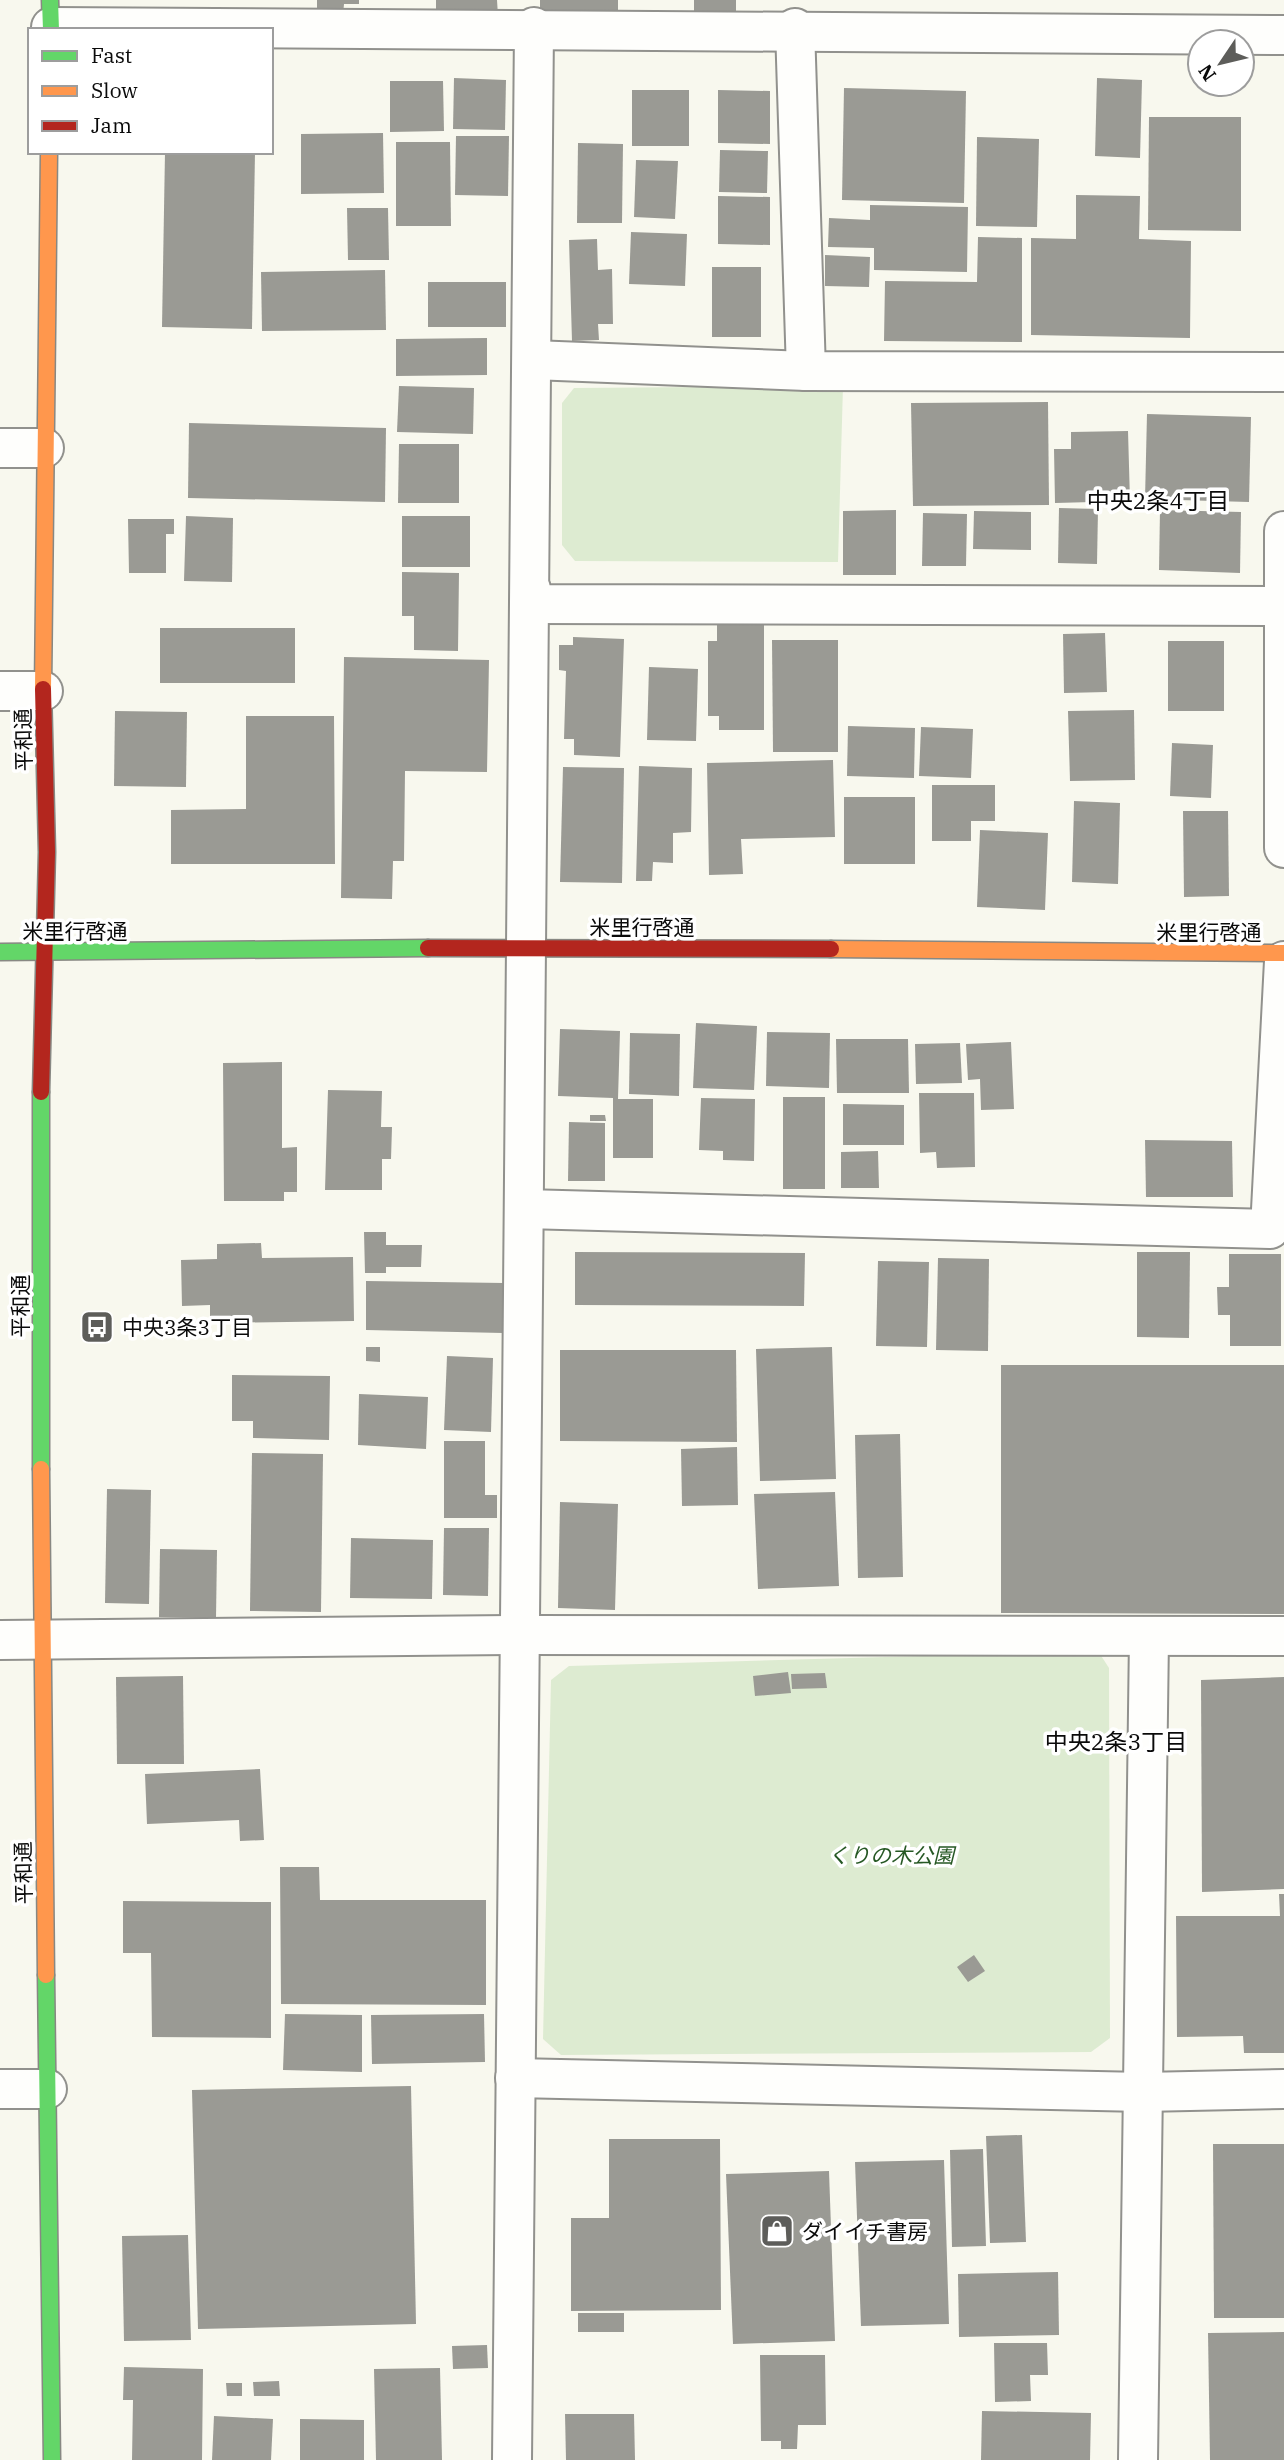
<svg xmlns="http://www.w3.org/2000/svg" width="1284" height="2460" font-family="'IBM Plex Serif','Noto Sans JP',serif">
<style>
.green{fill:#ddebd1}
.building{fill:#9a9a94}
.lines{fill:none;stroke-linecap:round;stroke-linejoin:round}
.street-casing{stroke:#91918d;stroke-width:42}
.fast-casing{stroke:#888883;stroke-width:19}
.slow-casing{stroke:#888883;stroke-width:19}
.jam-casing{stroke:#888883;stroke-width:19}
.street{stroke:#fefefc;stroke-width:38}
.fast{stroke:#63d668;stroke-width:16}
.slow{stroke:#ff974d;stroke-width:16}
.jam{stroke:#b3261e;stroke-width:16}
.labels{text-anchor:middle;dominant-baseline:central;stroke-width:7;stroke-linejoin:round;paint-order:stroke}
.street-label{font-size:21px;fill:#0a0a0a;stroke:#fff}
.poi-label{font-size:21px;fill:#0a0a0a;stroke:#fff;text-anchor:start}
.park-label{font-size:21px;font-style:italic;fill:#265824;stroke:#fff}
.neighbourhood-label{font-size:23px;fill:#0a0a0a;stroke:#fff}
</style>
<rect width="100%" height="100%" fill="#f8f8ee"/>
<!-- green -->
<g class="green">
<polygon points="843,386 838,562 575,561 562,545 562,403 574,388"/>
<polygon points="1098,1651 1109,1668 1110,2038 1091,2052 561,2055 543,2039 551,1680 569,1666"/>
</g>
<!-- building -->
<g class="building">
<polygon points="317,0 359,0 359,4 344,4 343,15 317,14"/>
<polygon points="436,0 497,0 498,16 436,18"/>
<polygon points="540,0 618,0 618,16 540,14"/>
<rect x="694" y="0" width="42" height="12"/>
<polygon points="454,78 506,80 505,130 453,129"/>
<polygon points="1097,78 1142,80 1140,158 1095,156"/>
<polygon points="390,81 443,81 444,131 390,132"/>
<polygon points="844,88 966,91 964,203 842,200"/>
<rect x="632" y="90" width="57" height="56"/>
<polygon points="718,90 770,91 770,144 718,143"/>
<polygon points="1149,117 1241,117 1241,231 1148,230"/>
<polygon points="383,133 384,193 301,194 301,134"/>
<polygon points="456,136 509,136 508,196 455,195"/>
<polygon points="977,137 1039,139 1037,227 976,226"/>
<polygon points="396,142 450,142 451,226 396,226"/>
<polygon points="578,143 623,144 622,223 577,223"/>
<polygon points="720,150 768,151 767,193 719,192"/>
<polygon points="165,152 255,152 252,329 162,327"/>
<polygon points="636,160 678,161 675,219 634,217"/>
<polygon points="1076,195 1140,196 1139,239 1191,241 1190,338 1031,335 1031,238 1076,239"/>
<polygon points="718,196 770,197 770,245 718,244"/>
<polygon points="870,205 968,207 967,272 874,270 874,248 828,247 829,218 870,220"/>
<polygon points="347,208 388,208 389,260 348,260"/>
<polygon points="631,232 687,234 685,286 629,284"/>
<polygon points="978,237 1022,238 1022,342 884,341 885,281 977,282"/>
<polygon points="597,239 598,270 612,269 613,324 598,324 599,340 572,341 569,240"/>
<polygon points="825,255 870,257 869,287 825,286"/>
<rect x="712" y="267" width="49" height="70"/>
<polygon points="385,270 386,330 262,331 261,272"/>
<rect x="428" y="282" width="78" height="45"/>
<polygon points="487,338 487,375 396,376 396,339"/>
<polygon points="399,386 474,388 473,434 397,432"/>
<polygon points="1048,402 1049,505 913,506 911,403"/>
<polygon points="1147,414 1251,417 1249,502 1145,499"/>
<polygon points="189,423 386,428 385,502 188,498"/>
<polygon points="1128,431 1130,501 1055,503 1054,449 1071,449 1071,432"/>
<polygon points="399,444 459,444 459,503 398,503"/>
<polygon points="1059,508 1098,509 1097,564 1058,563"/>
<polygon points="896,510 896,575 843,575 843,511"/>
<polygon points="1160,510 1241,512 1240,573 1159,570"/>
<polygon points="974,511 1031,512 1031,550 973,549"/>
<polygon points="923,513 967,514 966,566 922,566"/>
<polygon points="186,516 233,518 232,582 184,581"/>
<rect x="402" y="516" width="68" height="51"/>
<polygon points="128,519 174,519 174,534 166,534 166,573 129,573"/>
<polygon points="402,572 459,573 458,651 414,650 414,616 402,616"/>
<polygon points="717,625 764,625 764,730 719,730 719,716 708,716 708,641 717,641"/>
<rect x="160" y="628" width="135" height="55"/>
<polygon points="1105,633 1107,692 1064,693 1063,634"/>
<polygon points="573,637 624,639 620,757 574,755 574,739 564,739 566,671 559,670 559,645 573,645"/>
<polygon points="772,640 838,640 838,752 773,752"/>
<rect x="1168" y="641" width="56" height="70"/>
<polygon points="344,657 489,660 487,772 405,771 404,861 393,861 392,899 341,898"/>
<polygon points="649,667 698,669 696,741 647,740"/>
<polygon points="1134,710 1135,780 1070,781 1068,711"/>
<polygon points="115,711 187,712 186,787 114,786"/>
<polygon points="246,716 334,716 335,864 171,864 171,810 246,809"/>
<polygon points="848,726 915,728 914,778 847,776"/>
<polygon points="921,727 973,729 971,778 919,776"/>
<polygon points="1172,743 1213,745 1211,798 1170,796"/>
<polygon points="833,760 835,837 741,839 743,874 709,875 707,763"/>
<polygon points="639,766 692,768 691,832 673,833 673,863 653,862 652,881 636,881"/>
<polygon points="563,767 624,768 622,883 560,882"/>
<polygon points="932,785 995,785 995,821 971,821 971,841 932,841"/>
<rect x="844" y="797" width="71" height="67"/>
<polygon points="1074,801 1120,803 1118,884 1072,882"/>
<polygon points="1183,811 1228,811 1229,896 1184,897"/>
<polygon points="980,830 1048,833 1045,910 977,907"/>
<polygon points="696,1023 757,1026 754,1090 693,1088"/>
<polygon points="560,1029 620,1031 618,1099 653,1099 653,1158 613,1158 613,1098 558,1096"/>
<polygon points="767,1032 830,1033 829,1088 766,1086"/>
<polygon points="630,1033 680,1034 679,1096 629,1094"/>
<polygon points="836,1039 908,1039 909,1093 837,1093"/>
<polygon points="1011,1042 1014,1109 981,1110 980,1079 968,1080 966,1044"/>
<polygon points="960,1043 962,1083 916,1084 915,1044"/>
<polygon points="282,1062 282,1148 297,1147 297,1192 284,1192 284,1201 224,1201 223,1063"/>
<polygon points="328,1090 382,1091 381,1127 392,1127 391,1159 382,1159 382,1190 325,1190"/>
<polygon points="919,1093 974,1093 975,1167 937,1168 936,1152 920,1153"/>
<rect x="783" y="1097" width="42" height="92"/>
<polygon points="701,1098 755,1099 754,1161 723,1160 723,1151 699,1150"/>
<polygon points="843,1104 904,1105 904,1145 843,1145"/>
<polygon points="590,1115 605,1115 606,1121 590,1121"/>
<polygon points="569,1122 605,1123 605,1181 568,1181"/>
<polygon points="1145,1140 1232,1141 1233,1197 1146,1197"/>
<polygon points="878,1151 879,1188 841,1188 841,1152"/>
<polygon points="364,1232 386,1232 386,1245 422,1245 421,1267 386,1267 386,1273 365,1273"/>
<polygon points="261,1243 262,1258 353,1257 354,1321 210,1323 210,1305 182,1306 181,1260 217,1259 217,1244"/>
<polygon points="575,1252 805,1253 804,1306 575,1305"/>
<polygon points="1137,1252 1190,1252 1189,1338 1137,1337"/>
<polygon points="1229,1254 1281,1254 1281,1346 1230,1346 1230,1315 1218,1315 1217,1287 1229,1287"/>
<polygon points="938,1258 989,1259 988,1351 936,1350"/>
<polygon points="878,1261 929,1262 927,1347 876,1346"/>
<polygon points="366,1281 504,1283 503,1333 366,1330"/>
<polygon points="366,1347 380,1347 380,1362 366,1361"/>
<polygon points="832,1347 836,1479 760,1481 756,1349"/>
<polygon points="560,1350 736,1350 737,1442 560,1441"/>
<polygon points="447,1356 493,1358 491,1432 444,1430"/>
<polygon points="1001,1365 1284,1365 1284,1614 1001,1613"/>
<polygon points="232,1375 330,1376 329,1440 253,1438 253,1421 232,1421"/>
<polygon points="359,1394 428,1397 426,1449 358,1445"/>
<polygon points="900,1434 903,1577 858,1578 855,1435"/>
<polygon points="444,1441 485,1441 485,1495 497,1495 497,1518 444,1518"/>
<polygon points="737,1447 738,1505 682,1506 681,1449"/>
<polygon points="252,1453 323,1454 321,1612 250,1611"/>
<polygon points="107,1489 151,1490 149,1604 105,1603"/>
<polygon points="835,1492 839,1586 758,1589 754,1494"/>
<polygon points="560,1502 618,1504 615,1610 558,1608"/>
<polygon points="444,1528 489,1528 488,1596 443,1595"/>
<polygon points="351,1538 433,1540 432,1599 350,1598"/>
<polygon points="160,1549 217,1550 216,1618 159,1617"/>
<polygon points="788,1672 791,1693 755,1696 753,1676"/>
<polygon points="825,1673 827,1688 792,1689 791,1674"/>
<polygon points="183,1676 184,1764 117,1764 116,1677"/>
<polygon points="1284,1677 1284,1889 1202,1892 1201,1680"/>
<polygon points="260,1769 264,1840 240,1841 239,1820 147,1824 145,1774"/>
<polygon points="280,1867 319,1867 320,1900 486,1900 486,2005 281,2004"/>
<polygon points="1279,1894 1284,1894 1284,2053 1244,2053 1243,2036 1177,2037 1176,1916 1280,1916"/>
<polygon points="123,1901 271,1902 271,2038 152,2037 151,1953 123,1953"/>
<polygon points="974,1955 985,1971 968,1982 957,1967"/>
<polygon points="285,2014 362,2015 362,2072 283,2070"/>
<polygon points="484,2014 485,2062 372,2064 371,2015"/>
<polygon points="411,2086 416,2324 198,2329 192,2090"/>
<polygon points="1022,2135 1026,2242 990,2243 986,2136"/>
<polygon points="609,2139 720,2139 721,2310 571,2311 571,2218 609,2218"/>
<polygon points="1213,2144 1284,2144 1284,2318 1214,2318"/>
<polygon points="983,2149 986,2246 952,2247 950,2150"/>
<polygon points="944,2160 949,2324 861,2326 855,2162"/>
<polygon points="829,2171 835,2341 733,2344 726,2174"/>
<polygon points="188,2235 191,2340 124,2341 122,2236"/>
<polygon points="1058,2272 1059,2335 959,2337 958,2274"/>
<rect x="578" y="2313" width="46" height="19"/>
<polygon points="1284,2332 1284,2460 1210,2460 1208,2333"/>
<polygon points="994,2343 1047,2343 1048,2375 1030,2375 1031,2401 995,2402"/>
<polygon points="487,2345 488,2368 453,2369 452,2346"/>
<polygon points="760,2355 825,2355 826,2425 798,2425 797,2449 781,2449 781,2441 761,2441"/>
<polygon points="124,2367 203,2369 202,2460 132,2460 133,2400 123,2400"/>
<polygon points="440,2368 442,2460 376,2460 374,2369"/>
<polygon points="279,2381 280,2396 254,2396 253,2382"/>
<polygon points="226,2383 242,2383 242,2396 227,2396"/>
<polygon points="982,2411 1091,2413 1090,2460 981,2460"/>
<polygon points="565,2414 634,2414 635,2460 566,2460"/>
<polygon points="214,2416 273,2419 271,2460 212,2460"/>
<polygon points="300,2419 364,2420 364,2460 300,2460"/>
</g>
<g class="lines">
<defs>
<g id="street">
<path d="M51 27C462 27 873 29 1284 35"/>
<polyline points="795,28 806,371"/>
<polyline points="533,360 806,371 1284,372"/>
<polyline points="0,448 44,448"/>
<polyline points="1284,531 1284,848"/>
<polyline points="531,589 533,604 1284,606"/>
<polyline points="0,691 43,691"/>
<polyline points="525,1209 1270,1229 1284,961"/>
<polyline points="0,1640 518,1635 1284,1636"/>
<polyline points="515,2078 1143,2092 1284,2089"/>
<polyline points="0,2089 47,2089"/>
<path d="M512 2460C518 1649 530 838 534 27"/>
<polyline points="1138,2460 1149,1637"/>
</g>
<g id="fast">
<polyline points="50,0 51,30"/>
<polyline points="0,952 428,948"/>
<polyline points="41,1092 41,1469"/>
<polyline points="46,1975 52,2460"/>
</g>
<g id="slow">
<polyline points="43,689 49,152"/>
<polyline points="831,949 1284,953"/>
<polyline points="41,1469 46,1975"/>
</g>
<g id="jam">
<polyline points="428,948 831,949"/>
<polyline points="41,1092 47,852 43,689"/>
</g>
</defs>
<!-- street casing -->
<use href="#street" class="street-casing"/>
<!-- fast casing -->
<use href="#fast" class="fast-casing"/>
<!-- slow casing -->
<use href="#slow" class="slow-casing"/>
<!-- jam casing -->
<use href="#jam" class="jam-casing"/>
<!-- street -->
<use href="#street" class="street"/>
<!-- fast -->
<use href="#fast" class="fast"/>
<!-- slow -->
<use href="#slow" class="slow"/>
<!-- jam -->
<use href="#jam" class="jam"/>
</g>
<!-- icons -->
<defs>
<symbol id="bus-square" viewBox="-11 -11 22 22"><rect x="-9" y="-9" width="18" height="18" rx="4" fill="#5d5d5a" stroke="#fff"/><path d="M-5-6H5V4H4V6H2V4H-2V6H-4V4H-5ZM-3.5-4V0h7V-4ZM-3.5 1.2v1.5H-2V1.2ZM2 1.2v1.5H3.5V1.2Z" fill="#fff"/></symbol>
<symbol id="shop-square" viewBox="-11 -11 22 22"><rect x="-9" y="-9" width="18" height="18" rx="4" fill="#5d5d5a" stroke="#fff"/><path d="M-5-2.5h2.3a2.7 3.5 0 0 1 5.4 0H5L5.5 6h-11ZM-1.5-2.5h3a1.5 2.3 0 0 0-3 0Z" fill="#fff"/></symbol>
</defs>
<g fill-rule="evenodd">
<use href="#bus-square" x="78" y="1308" width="38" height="38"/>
<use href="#shop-square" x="758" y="2212" width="38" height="38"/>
</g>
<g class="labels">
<!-- street labels -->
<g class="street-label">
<text transform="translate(23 740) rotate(-91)">平和通</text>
<text x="642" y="927">米里行啓通</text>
<text x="75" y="931">米里行啓通</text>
<text x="1209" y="932">米里行啓通</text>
<text transform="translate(20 1306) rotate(-90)">平和通</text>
<text transform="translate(23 1873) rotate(-91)">平和通</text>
</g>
<!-- poi labels -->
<g class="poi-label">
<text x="122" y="1327">中央3条3丁目</text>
<text x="802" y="2231">ダイイチ書房</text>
</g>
<!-- park labels -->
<g class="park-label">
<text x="891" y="1855">くりの木公園</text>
</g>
<!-- neighbourhood labels -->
<g class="neighbourhood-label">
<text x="1158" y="500">中央2条4丁目</text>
<text x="1116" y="1741">中央2条3丁目</text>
</g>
</g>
<!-- legend -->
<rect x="28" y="28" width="245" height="126" fill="#ffffff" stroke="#9d9d9d" stroke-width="2"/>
<rect x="42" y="51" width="35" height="10" fill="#63d668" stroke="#9d9d9d" stroke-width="2"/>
<text x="91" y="63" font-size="21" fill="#0a0a0a">Fast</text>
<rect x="42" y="86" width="35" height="10" fill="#ff974d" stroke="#9d9d9d" stroke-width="2"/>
<text x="91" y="98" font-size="21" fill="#0a0a0a">Slow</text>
<rect x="42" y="121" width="35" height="10" fill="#b3261e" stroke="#9d9d9d" stroke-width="2"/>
<text x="91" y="133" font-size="21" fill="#0a0a0a">Jam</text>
<!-- north arrow -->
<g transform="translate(1221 63) rotate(235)"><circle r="33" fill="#ffffff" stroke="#9d9d9d" stroke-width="2"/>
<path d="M0-5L12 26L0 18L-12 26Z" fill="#5d5d5a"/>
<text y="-10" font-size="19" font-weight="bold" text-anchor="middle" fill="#0a0a0a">N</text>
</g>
</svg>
